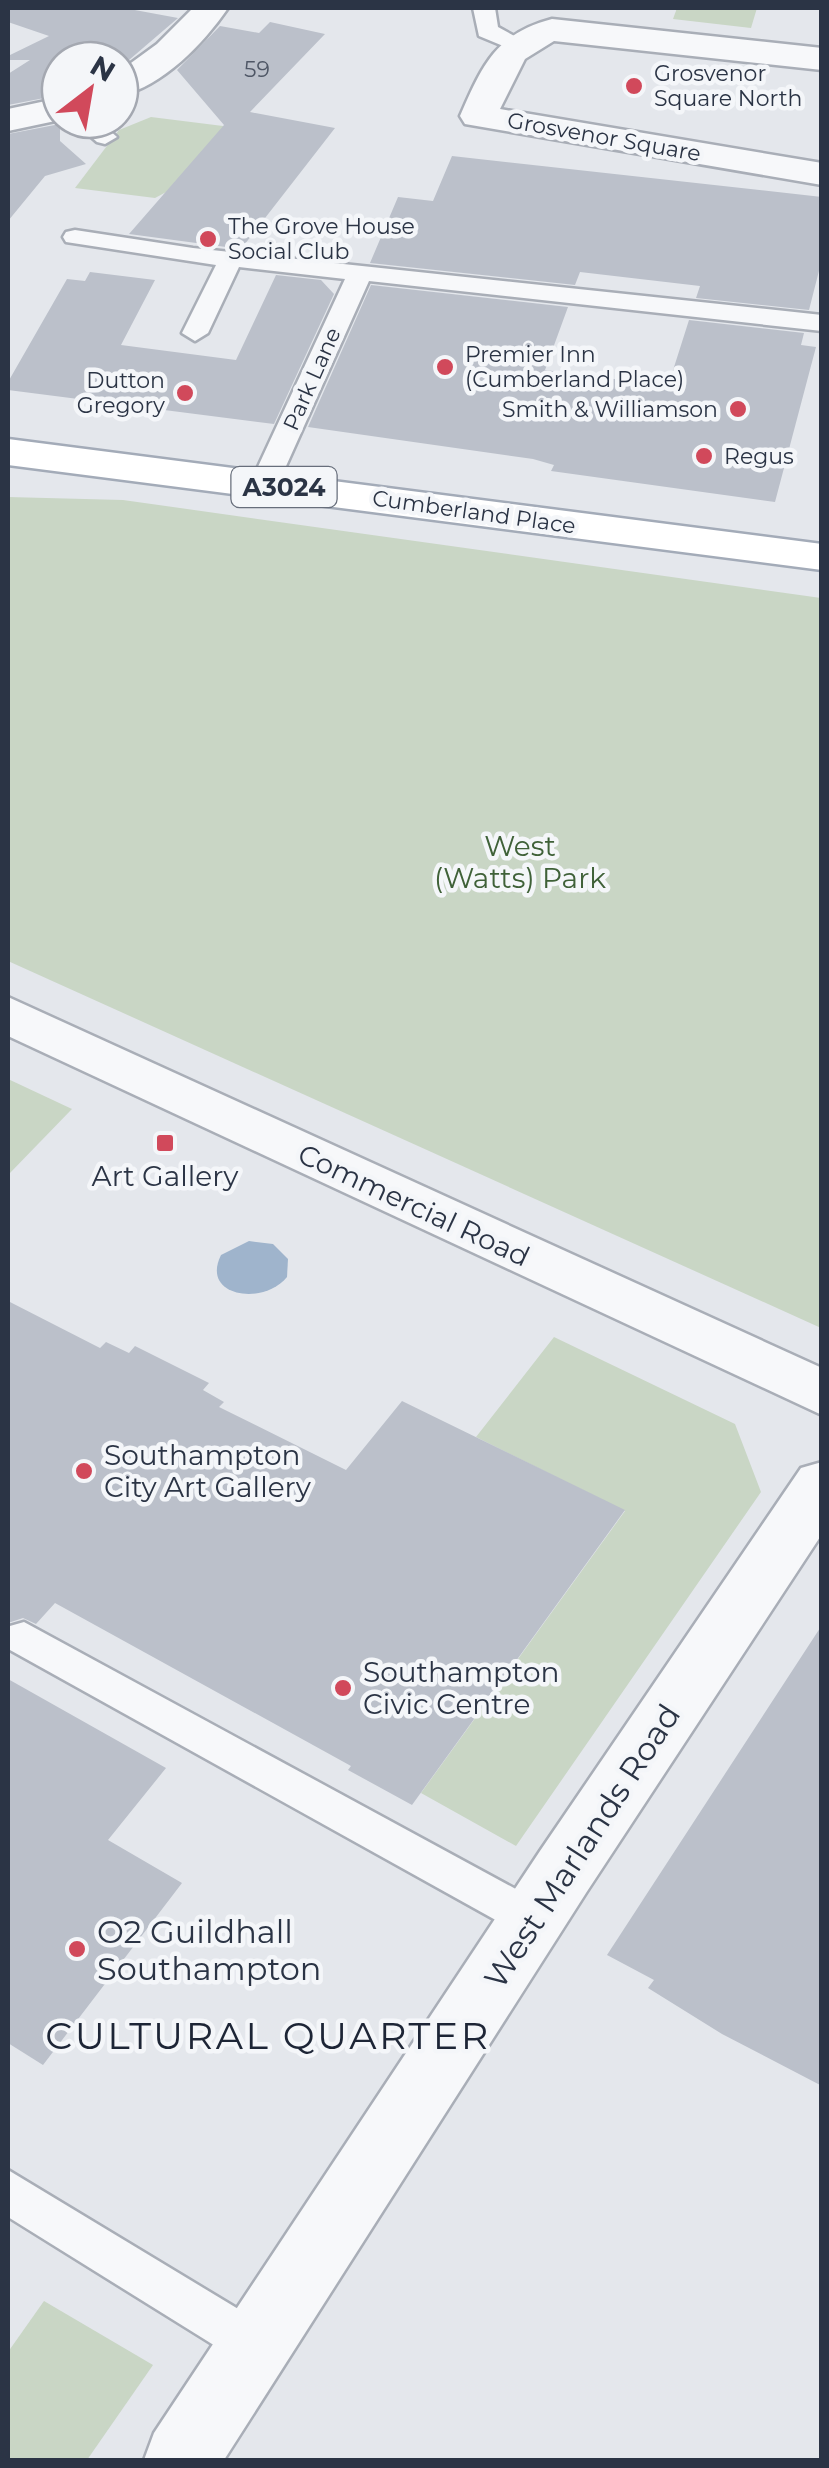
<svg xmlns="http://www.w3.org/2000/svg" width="829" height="2468" font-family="Montserrat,sans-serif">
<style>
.green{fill:#c9d6c5}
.water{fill:#9fb4cc}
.building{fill:#bbc0ca}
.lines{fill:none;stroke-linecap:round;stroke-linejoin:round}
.lane-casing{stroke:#a9aeb7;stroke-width:5}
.street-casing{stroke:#a9aeb7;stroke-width:5}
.primary-casing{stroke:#a3abb8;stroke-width:5}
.lane{fill:#f7f8fa;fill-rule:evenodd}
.street{fill:#f7f8fa;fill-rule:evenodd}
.primary{fill:#fff;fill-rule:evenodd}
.poi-dot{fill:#d1495b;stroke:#f4f6f9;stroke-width:4}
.labels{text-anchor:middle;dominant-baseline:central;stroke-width:9;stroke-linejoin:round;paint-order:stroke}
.number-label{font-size:22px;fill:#4f5766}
.far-poi-label{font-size:22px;fill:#2b3445;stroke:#f4f6f9;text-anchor:start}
.far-street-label{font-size:22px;fill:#2b3445;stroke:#f4f6f9}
.shield{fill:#f4f6f9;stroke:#676e7b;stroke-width:2.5}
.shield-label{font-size:25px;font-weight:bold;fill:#2b3445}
.park-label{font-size:28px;fill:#3f6138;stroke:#f4f6f9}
.poi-label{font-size:28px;fill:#2b3445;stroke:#f4f6f9;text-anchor:start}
.street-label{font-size:28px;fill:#2b3445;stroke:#f4f6f9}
.near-street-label{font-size:32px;fill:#2b3445;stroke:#f4f6f9}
.near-poi-label{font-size:32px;fill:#2b3445;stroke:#f4f6f9;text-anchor:start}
.near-quarter-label{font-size:38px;letter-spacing:2.5px;fill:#1d2536;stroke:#f4f6f9}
</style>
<rect width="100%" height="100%" fill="#e4e7ec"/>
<!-- green -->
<g class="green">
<polygon points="677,8 757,8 751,28 673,19"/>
<polygon points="151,117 231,127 170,190 155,198 75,188 119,130"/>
<polygon points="8,497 123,500 821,598 821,1328 8,961"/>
<polygon points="8,1079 72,1109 8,1175"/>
<polygon points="554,1337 735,1424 761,1492 516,1846 421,1793 625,1511 476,1437"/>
<polygon points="44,2301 153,2365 87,2460 8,2460 8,2352"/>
</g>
<!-- water -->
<path class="water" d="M249 1241 273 1244 288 1259 287 1277C264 1306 200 1297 221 1255Z"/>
<!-- building -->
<g class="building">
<polygon points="8,8 124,8 178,18 129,60 60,60 60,95 8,105 8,74 30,60 8,60 8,56 49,36 8,22"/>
<polygon points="270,22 325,34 250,112 335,128 241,249 129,234 224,125 177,70 220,26 259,33"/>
<polygon points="60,124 60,141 86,164 45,176 8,221 8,134"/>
<polygon points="452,156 822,197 822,259 809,310 696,298 700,286 580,272 575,285 370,263 398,197 433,201"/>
<polygon points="90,272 155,280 121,345 236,360 276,275 321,280 334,294 274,424 8,390 8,382 67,279 85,281"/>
<polygon points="371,285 568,307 545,370 668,386 689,320 804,333 801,345 816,347 775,502 551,471 554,465 533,459 308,427"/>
<polygon points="8,1301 100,1348 106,1342 129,1353 135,1346 209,1383 203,1390 224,1402 219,1407 346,1470 402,1401 625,1510 412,1805 348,1770 351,1766 55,1603 36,1624 23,1618 8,1623"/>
<polygon points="822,1625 822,2086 722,2034 648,1988 654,1980 607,1955"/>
<polygon points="8,1679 166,1768 108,1840 182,1883 43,2065 8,2043"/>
</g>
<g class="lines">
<defs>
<g id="lane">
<polygon points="473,8 495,8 498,27 527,43 524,48 508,48 479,36"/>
<polygon points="72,120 98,120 117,137 105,144 97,142"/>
<polygon points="75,230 193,248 822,315 822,331 369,281 278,484 264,492 250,484 345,279 239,267 208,333 195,341 182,333 216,265 66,242 63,237 66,232"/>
<polygon points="24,1622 547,1906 553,1919 547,1932 532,1938 517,1932 10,1650 10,1626"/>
<polygon points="8,2170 273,2330 280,2346 273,2362 257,2369 241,2362 8,2217"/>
</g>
<g id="street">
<path d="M193 8H228C203 44 164 85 120 96V71L157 44Z"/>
<path d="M552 19 822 48V70L554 41 525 59 500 109 822 163V185L465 124 460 116C482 66 495 34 552 19Z"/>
<polygon points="60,98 60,120 8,131 8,109"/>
<polygon points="8,997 822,1368 822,1415 8,1036"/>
<polygon points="822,1462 822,1534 586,1893 224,2460 144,2460 154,2433 540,1851 801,1468"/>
</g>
<polygon id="primary" points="8,439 822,544 822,570 8,465"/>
</defs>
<!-- lane casing -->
<use href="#lane" class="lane-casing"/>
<!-- street casing -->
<use href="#street" class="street-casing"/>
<!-- primary casing -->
<use href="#primary" class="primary-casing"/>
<!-- lane -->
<use href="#lane" class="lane"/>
<!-- street -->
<use href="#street" class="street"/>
<!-- primary -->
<use href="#primary" class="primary"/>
</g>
<!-- markers -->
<g class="poi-dot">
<circle cx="634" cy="86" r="10"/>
<circle cx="208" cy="239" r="10"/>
<circle cx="445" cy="367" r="10"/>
<circle cx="185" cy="393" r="10"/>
<circle cx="738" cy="409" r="10"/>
<circle cx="704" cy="456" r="10"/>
<rect x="155" y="1133" width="20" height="20" rx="5"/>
<circle cx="84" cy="1471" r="10"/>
<circle cx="343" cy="1688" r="10"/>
<circle cx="77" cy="1949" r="10"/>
</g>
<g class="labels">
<!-- number labels -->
<g class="number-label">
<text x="257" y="69">59</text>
</g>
<!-- far-poi labels -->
<g class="far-poi-label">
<text x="654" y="73">Grosvenor<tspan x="654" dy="25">Square North</tspan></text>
<text x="228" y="226">The Grove House<tspan x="228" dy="25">Social Club</tspan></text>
<text x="465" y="354">Premier Inn<tspan x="465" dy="25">(Cumberland Place)</tspan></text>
<text x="165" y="380" text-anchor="end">Dutton<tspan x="165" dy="25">Gregory</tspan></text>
<text x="718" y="409" text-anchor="end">Smith &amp; Williamson</text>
<text x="724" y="456">Regus</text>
</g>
<!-- far-street labels -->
<g class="far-street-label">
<text transform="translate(604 137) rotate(10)">Grosvenor Square</text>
<text transform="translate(312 379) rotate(-66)">Park Lane</text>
<text transform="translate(474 512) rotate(8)">Cumberland Place</text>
</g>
<!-- shield labels -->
<rect class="shield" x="231.5" y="467" width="105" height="40" rx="8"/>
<g class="shield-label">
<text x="284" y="487">A3024</text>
</g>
<!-- park labels -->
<g class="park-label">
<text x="520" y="846">West<tspan x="520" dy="32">(Watts) Park</tspan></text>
</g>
<!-- poi labels -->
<g class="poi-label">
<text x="165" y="1176" text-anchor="middle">Art Gallery</text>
<text x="104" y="1455">Southampton<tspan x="104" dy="32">City Art Gallery</tspan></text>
<text x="363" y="1672">Southampton<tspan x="363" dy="32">Civic Centre</tspan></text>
</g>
<!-- street labels -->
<g class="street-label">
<text transform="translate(414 1205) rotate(25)">Commercial Road</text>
</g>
<!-- near-street labels -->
<g class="near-street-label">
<text transform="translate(582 1846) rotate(-57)">West Marlands Road</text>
</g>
<!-- near-poi labels -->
<g class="near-poi-label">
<text x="97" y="1931">O2 Guildhall<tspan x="97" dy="37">Southampton</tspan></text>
</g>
<!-- near-quarter labels -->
<g class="near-quarter-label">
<text x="268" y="2035">CULTURAL QUARTER</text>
</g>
</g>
<!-- border -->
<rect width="829" height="2468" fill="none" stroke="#2b3445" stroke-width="20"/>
<!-- north arrow -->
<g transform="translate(90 90) rotate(31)"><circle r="48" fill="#f4f6f9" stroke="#a4a8b1" stroke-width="2.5"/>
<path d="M0-8L18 38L0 25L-18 38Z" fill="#d1495b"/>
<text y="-15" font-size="28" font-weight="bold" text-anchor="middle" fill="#2b3445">N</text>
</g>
</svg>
